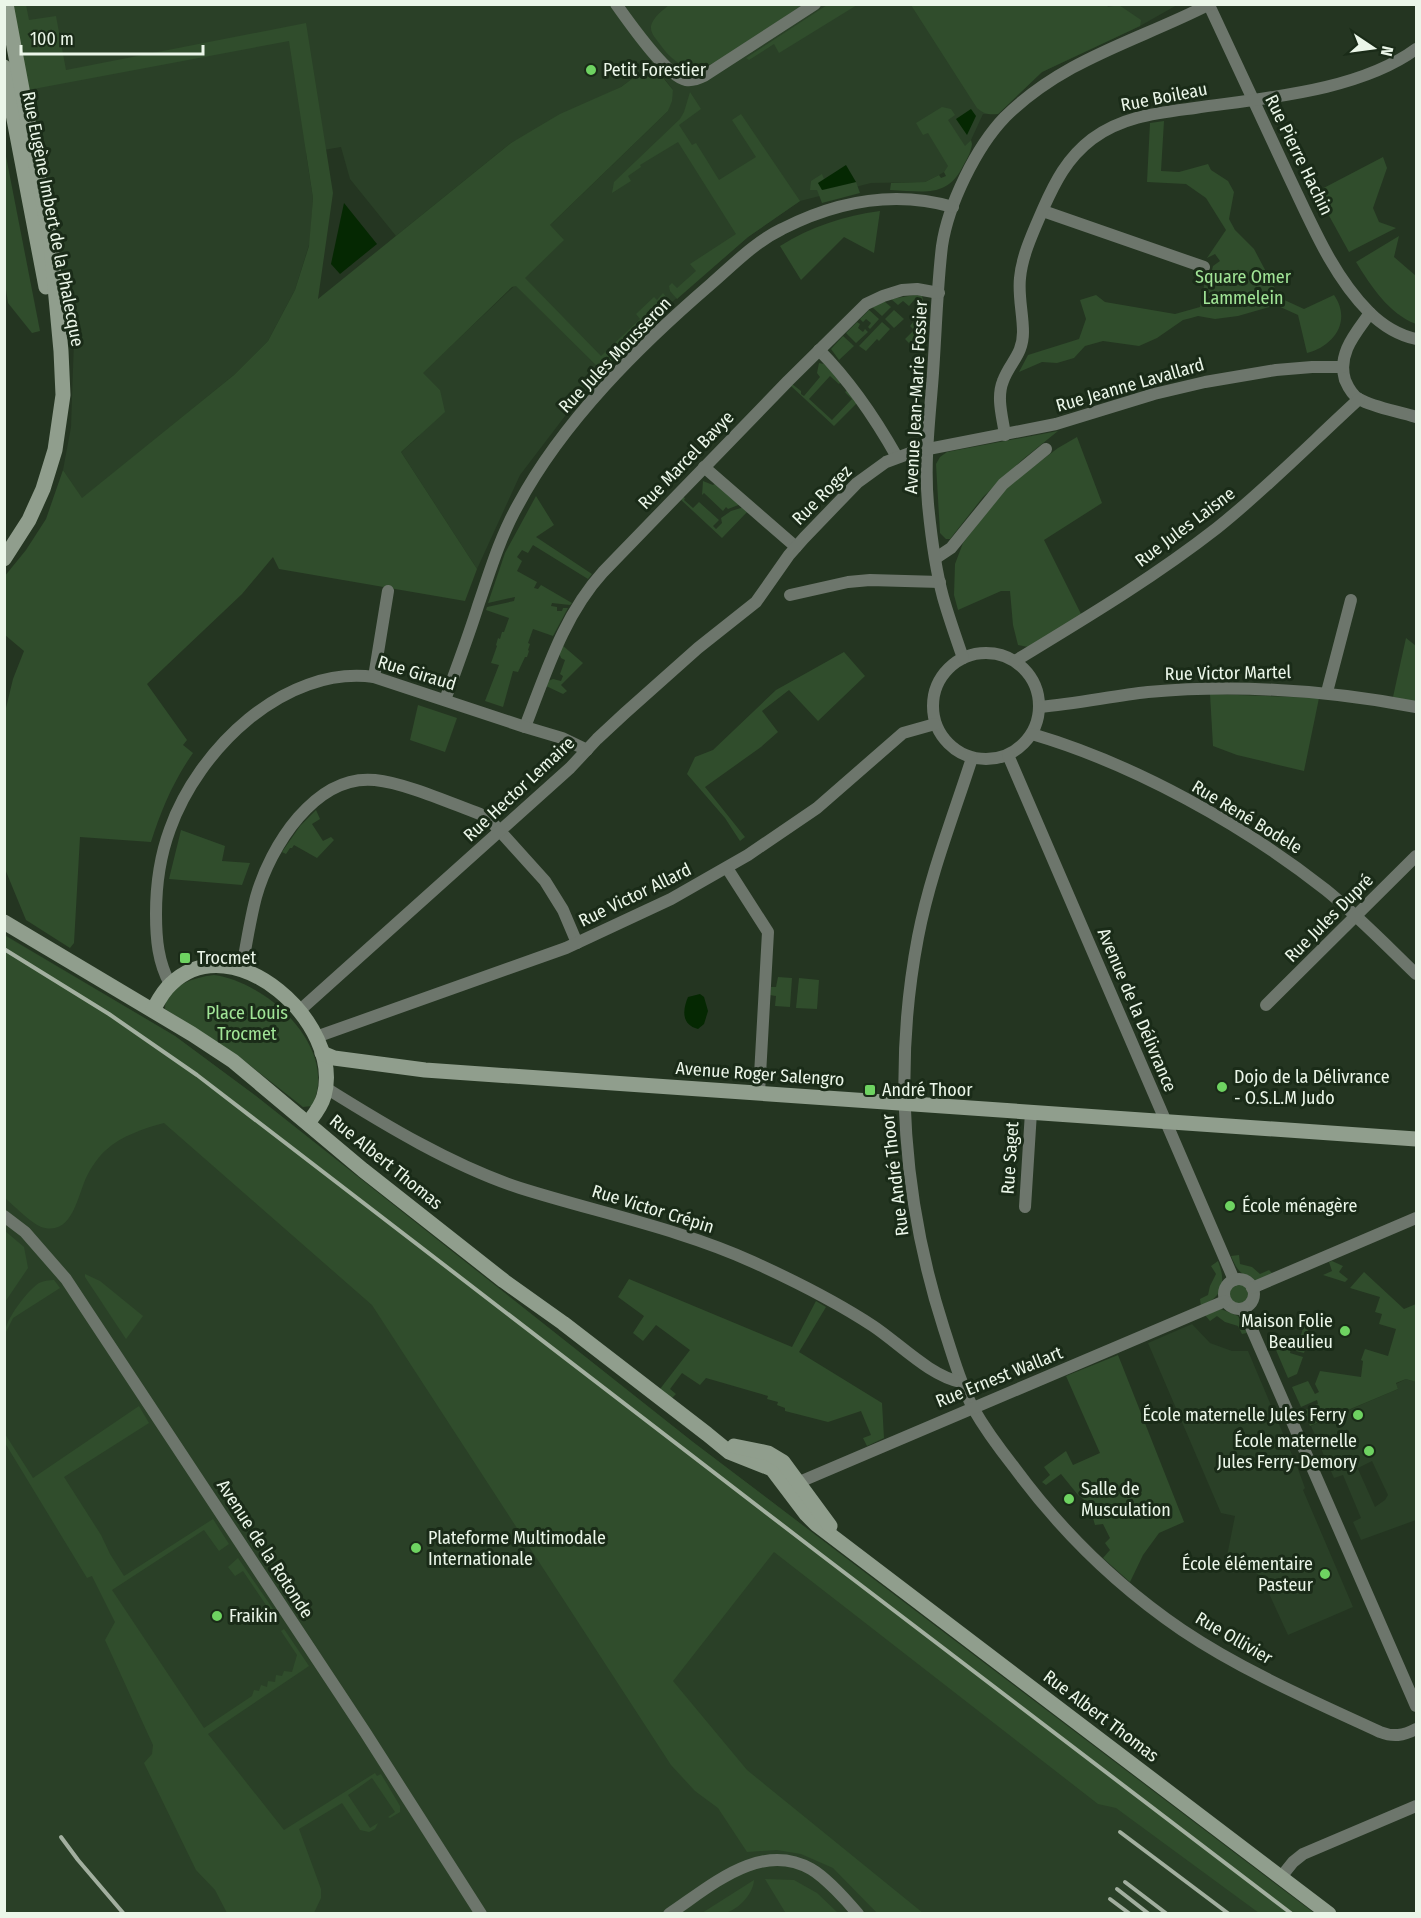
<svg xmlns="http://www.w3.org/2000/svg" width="1421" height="1918" font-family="'Fira Sans Condensed',sans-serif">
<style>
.built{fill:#2a4027;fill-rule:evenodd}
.green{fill:#304d2c}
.water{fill:#052802}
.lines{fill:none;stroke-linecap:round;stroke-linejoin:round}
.street{stroke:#6d766c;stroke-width:12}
.secondary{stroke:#909e8d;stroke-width:15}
.rail{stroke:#a2af9f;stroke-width:4}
.poi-dot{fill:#6ed361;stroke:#1a2b18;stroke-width:2}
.labels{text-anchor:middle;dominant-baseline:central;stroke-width:6;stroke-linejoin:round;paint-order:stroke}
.poi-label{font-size:18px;fill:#ebf6e9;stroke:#1a2b18;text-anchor:start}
.street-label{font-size:18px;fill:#ebf6e9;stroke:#1a2b18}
.park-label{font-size:18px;fill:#a1e597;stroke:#1a2b18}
</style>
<rect width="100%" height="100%" fill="#243521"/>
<!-- built -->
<g class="built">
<polygon points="12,5 1177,5 1140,26 1042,72 998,114 983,114 971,140 944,172 939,175 925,182 871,183 800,201 748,237 671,303 578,399 520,475 477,569 401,452 418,437 440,390 422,373 563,240 549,226 668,111 673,90 653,64 621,87 511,143 396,236 350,179 341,147 306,153 313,198 310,242 295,290 268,341 234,375 82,499 63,470 71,427 74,340"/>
<polygon points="5,935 175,1036 256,1096 693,1442 1314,1913 5,1914"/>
<polygon points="1192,1324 1210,1343 1232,1351 1248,1351 1298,1469 1305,1488 1303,1490 1353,1607 1288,1635 1261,1576 1227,1556 1235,1516 1221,1513 1148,1343"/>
<path d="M1406 1379 1416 1382V1520L1361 1540 1353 1522 1361 1518 1343 1475 1334 1478 1311 1426 1398 1389 1396 1384ZM1372 1461 1388 1495 1385 1500 1375 1507 1358 1469 1350 1472Z"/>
</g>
<!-- green -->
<g class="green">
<path d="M1106 4 1108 7 1119 5 1141 20 1140 26 1042 72 998 114C989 115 984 114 977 108L911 5Z"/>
<path d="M12 5H26L29 20 56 16 66 70 306 23 333 193 318 299 511 143 560 114 621 87 652 64 673 90 672 101 668 111 550 225 564 240 525 278 601 356 640 319 636 314 654 297 657 300 663 293 671 303 603 372 516 286 512 287 423 373 440 390 445 412 401 452 477 569 465 601 279 569 273 557 242 594 147 684 187 740 183 745 193 753C174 780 161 810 151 842L80 837 74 943 70 948 26 920 5 869V712L13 679 24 651 5 635 4 577 26 550 46 519 63 470 82 498 234 375 268 341 295 290 309 246 313 198 289 41 28 90Z"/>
<path d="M669 5H803L716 62C690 73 675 66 659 43 656 39 650 33 651 26 653 17 663 10 669 5Z"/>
<polygon points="827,5 857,5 779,53 774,44 749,60 746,58"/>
<polygon points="690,92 701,109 679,125 692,145 696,143 719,180 756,157 732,120 741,114 800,201 748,237 677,299 670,291 669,286 672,283 677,288 696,271 690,264 736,234 678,142 640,165 641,167 628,176 631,181 612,193 614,182 680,119 684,112"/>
<path d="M942 107 951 109 955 115 948 120 965 146 971 140 972 144C971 152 967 159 963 166 947 199 922 191 890 190L891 183 925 182 939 175 941 178 946 176 944 172 948 166 928 133 923 135 916 123Z"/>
<path d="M1164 121 1161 171 1179 172 1208 164 1211 170 1228 181 1234 192 1229 219 1235 230 1254 249 1280 298 1304 309 1334 295C1352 321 1334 346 1307 353L1298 315 1276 305 1238 316 1215 319 1198 316 1191 318 1183 320 1157 338 1139 346 1103 341 1085 346 1074 358 1057 363 1042 362 1019 372 1028 355 1079 339 1086 319 1080 300 1096 295 1105 302 1175 314 1200 307 1206 276 1211 283 1218 278 1212 270 1213 266 1220 261 1215 254 1207 258 1226 230 1206 198 1186 184 1147 182 1150 123Z"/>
<polygon points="4,146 40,331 32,333 8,303 5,283"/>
<polygon points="1383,157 1387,168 1373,208 1379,222 1396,228 1349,252 1316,192"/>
<polygon points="822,174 824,179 818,183 823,190 856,182 860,193 822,203 817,190 810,190 811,181"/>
<path d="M880 211 874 253 844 237 801 280 780 246C812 226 844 216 880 211Z"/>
<path d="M1399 236 1394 257 1416 276V324C1389 314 1371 286 1356 262Z"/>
<polygon points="915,295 922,296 923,300 918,348 914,348 905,339 914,330 910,326 919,315 915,311 920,306 914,300 909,306 903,301 898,305 891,299"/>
<polygon points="884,301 891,307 882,316 872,307"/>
<polygon points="869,310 879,319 870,329 868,327 871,323 866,319 863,322 860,319"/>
<polygon points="894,310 904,319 894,328 885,319"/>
<polygon points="857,322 860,324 858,328 863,332 865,329 868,332 856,343 846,333"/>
<polygon points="882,322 890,329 879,341 877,339 866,351 859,346"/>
<polygon points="843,336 854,346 839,360 831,349"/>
<polygon points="819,363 824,364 842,381 839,384 830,376 809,399 832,420 852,399 845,392 849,389 857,403 834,426 791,386 792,384 801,391 801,394 804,396 820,377 817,373"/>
<polygon points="1058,431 1022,460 983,497 950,539 946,539 940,533 936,464 940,457 947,452"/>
<polygon points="1077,437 1102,503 1044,540 1082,616 1028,647 1018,645 1013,625 1010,591 1001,591 958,610 954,595 955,564 963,543 1006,487 1058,448"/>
<polygon points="703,481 713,485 715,484 741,504 728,509 726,507 723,511 704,493 702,495"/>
<polygon points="536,496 554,525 536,537 592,574 588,579 533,545 528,553 522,550 517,557 522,561 517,571 537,582 534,588 538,589 541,585 572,603 570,605 552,603 551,606 557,607 557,611 562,611 563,608 568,608 553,636 533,629 528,643 530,644 528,650 529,651 527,657 525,657 518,672 513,671 503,707 485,701 499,665 491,663 497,646 496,645 498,638 500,639 502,632 504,632 509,618 486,610 487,607 514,601 515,597 488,603 505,553"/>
<polygon points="681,496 685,498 684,500 693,508 699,502 719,520 713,526 716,529 722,523 721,518 731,511 744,507 748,511 722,538 679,498"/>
<polygon points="1406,638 1416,646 1416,702 1393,697"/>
<polygon points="562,645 583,663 561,685 567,691 563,694 546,686 548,681 553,679 561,681 563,676 560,674 565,660 561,658 559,653"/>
<polygon points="844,652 865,676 818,721 789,690 762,711 778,732 761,747 705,787 745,837 740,841 725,818 687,774 695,757 713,750 776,690"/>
<polygon points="1210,694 1319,698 1304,771 1237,755 1213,746"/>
<polygon points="418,705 457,718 445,752 410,740"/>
<polygon points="316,810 320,819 312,824 323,841 331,837 334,840 317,858 294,845 292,848 290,848 286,854 282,852 300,826"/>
<polygon points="181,830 225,846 222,861 250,863 242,885 169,879"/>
<path d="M4 935 175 1036 256 1096 693 1442 1314 1913H1259L1116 1808 1098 1804 774 1552 673 1681 747 1770 923 1913H877L833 1868 801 1854 777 1850 747 1852 718 1808 695 1791 671 1765 372 1305 164 1123C145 1128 121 1136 106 1150 100 1155 93 1165 89 1172 78 1190 75 1234 45 1228 35 1227 13 1205 5 1198Z"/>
<path d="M214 975C267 982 340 1048 312 1106L303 1107 237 1055 165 1009C165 986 195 977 214 975Z"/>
<polygon points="778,977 792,978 790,1007 775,1006 776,996 770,995 771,987 776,987"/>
<polygon points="799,978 819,980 817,1009 796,1008"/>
<polygon points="5,1231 24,1247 28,1268 5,1302"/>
<path d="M1239 1255 1240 1264 1252 1267 1260 1274 1269 1270 1273 1274 1255 1281C1240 1273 1238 1272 1231 1256Z"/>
<path d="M1218 1261C1227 1284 1222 1296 1201 1307L1200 1299 1208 1295 1210 1286 1216 1274 1211 1266Z"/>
<polygon points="1332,1261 1343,1266 1339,1272 1348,1279 1345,1282 1323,1275 1332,1271 1329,1262"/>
<polygon points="1364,1272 1404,1309 1416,1304 1416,1382 1406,1379 1396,1383 1398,1389 1310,1426 1303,1411 1318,1404 1317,1400 1301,1407 1292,1387 1308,1381 1315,1394 1319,1392 1315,1384 1320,1371 1361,1377 1363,1361 1361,1360 1365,1349 1388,1356 1396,1329 1379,1324 1382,1314 1375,1312 1380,1297 1350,1288"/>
<polygon points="85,1274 100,1281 143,1316 126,1339 85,1277"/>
<polygon points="629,1279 792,1347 816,1301 826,1307 799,1352 882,1403 884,1438 867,1446 863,1438 871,1435 861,1411 828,1422 785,1411 785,1408 777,1405 778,1402 767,1399 768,1396 706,1378 700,1385 682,1373 670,1389 676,1394 672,1398 660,1389 690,1350 656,1325 643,1341 633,1333 644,1316 618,1297"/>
<path d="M54 1280 60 1288 13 1318 5 1334C4 1321 28 1290 39 1283 43 1281 49 1280 54 1280Z"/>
<circle cx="1239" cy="1294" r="11"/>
<polygon points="1221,1309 1238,1316 1247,1333 1242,1334 1238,1326 1225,1322 1217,1316 1210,1321 1205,1315"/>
<polygon points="1305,1322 1307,1323 1305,1329 1308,1330 1303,1348 1305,1350 1304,1353 1296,1351"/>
<polygon points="1291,1349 1290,1353 1303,1357 1297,1374 1288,1378 1276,1350"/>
<polygon points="1118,1355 1184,1522 1159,1533 1143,1555 1130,1582 1103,1558 1110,1550 1105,1543 1110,1538 1103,1524 1095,1525 1093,1518 1091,1518 1088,1503 1078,1495 1061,1474 1046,1485 1042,1482 1050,1475 1044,1467 1066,1451 1073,1465 1100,1453 1066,1376"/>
<polygon points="139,1406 149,1423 64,1477 101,1535 110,1554 124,1576 213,1519 229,1544 219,1551 204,1530 112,1590 204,1728 252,1696 254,1690 259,1691 261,1685 267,1687 268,1681 275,1682 276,1675 282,1676 284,1671 292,1672 297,1655 281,1631 284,1629 309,1666 208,1734 284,1830 375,1773 377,1776 381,1774 400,1806 400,1812 390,1818 388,1817 395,1812 372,1778 348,1795 370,1828 378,1823 375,1829 369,1832 360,1830 342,1803 299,1829 321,1889 321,1898 314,1913 227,1913 215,1890 196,1870 144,1763 152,1754 153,1745 105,1640 115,1622 92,1576 87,1578 5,1443 5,1434 33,1478"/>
<polygon points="238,1558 273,1609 262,1617 260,1614 268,1608 243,1571 235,1576 228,1567"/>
<polygon points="765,1879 794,1880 817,1893 838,1913 783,1913 785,1912"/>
<path d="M754 1880C753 1895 737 1911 722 1914 716 1914 708 1914 702 1913Z"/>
</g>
<!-- water -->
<g class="water">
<polygon points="971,109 976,116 967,135 956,119"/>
<polygon points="846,165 856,182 822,190 818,183"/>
<polygon points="344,203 377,244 340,274 331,264"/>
<path d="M700 994 704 997 708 1011 704 1024 698 1029C682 1025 682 1011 688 997Z"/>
</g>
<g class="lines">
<!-- street -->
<g class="street">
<path d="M616 4C629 22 666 76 686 80 692 81 698 79 704 76L815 4"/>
<path d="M1209 5C1236 63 1263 121 1290 179 1312 225 1333 276 1369 312 1383 326 1398 335 1416 339"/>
<polyline points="1043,211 1204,267"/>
<path d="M1370 313C1356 333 1337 353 1345 380 1348 387 1352 395 1359 399 1375 408 1398 411 1416 417"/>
<path d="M819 350C851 382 875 418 897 457"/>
<path d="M1005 435C1003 419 996 398 1003 381 1010 362 1023 355 1023 332 1023 314 1018 296 1020 278 1022 255 1034 230 1043 209 1055 182 1067 158 1092 139 1123 116 1158 113 1195 108 1264 98 1359 91 1416 49"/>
<polyline points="704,467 796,547"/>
<polyline points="936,558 951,548 1003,484 1046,449"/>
<polyline points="790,595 848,582 870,580 940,582"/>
<circle cx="986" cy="706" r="53"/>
<path d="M963 658C956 638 949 618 943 597 935 567 931 535 928 504 924 460 930 416 933 373 936 331 937 288 942 246 948 205 976 147 1005 117 1065 58 1138 41 1210 4"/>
<path d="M1015 661C1084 619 1153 578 1217 528 1267 488 1312 442 1359 399"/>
<polyline points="374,677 388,591"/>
<polyline points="1327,692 1351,600"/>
<path d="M445 700C456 669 468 638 478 606 490 571 500 537 518 505 563 421 639 346 711 284 734 264 755 242 782 229 837 201 894 190 953 207"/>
<path d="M1039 707C1076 704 1112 696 1148 692 1239 684 1327 690 1416 707"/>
<path d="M525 727C546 673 563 616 603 572L788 381 866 304 883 296 902 290 917 289 939 293"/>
<path d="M1032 734C1134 764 1242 824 1326 890 1358 916 1387 946 1416 974"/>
<polyline points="1008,755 1234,1280"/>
<path d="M972 758C953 817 930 875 918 937 893 1068 903 1202 944 1329 953 1356 960 1383 973 1408 985 1429 999 1448 1014 1467 1061 1531 1116 1585 1182 1630 1243 1671 1313 1701 1380 1732 1393 1737 1403 1736 1416 1729"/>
<polyline points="727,868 768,932 759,1093"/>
<path d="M242 969C246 945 250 920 256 897 270 847 315 774 375 780 405 783 450 803 480 814L489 819 545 881 563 910 577 943"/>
<path d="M170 984C158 962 156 939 156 914 156 885 160 856 170 829 198 750 284 665 374 677L525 727 562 738 587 750"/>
<polyline points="1266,1005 1416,856"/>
<polyline points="299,1011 570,768 597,739 625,713 698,648 756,602 789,555 804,538 857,483 886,462 913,452 1056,424 1154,394 1205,382 1276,370 1312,367 1343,367"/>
<polyline points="316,1037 566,948 671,899 748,855 817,808 903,733 935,724"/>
<path d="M326 1088C385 1125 453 1166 520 1188 596 1212 681 1229 753 1262 795 1281 835 1301 873 1326 900 1344 930 1376 961 1382"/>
<polyline points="1025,1207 1031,1112"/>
<polyline points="4,1216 25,1232 66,1279 365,1732 481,1914"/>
<circle cx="1239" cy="1294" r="15"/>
<polyline points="1252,1288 1416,1218"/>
<polyline points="1243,1309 1416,1706"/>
<polyline points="790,1486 1225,1301"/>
<polyline points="1281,1877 1293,1862 1303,1854 1416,1806"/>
<path d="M669 1914C710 1887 760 1840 811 1869 825 1877 847 1901 858 1914"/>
</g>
<!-- secondary -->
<g class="secondary">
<polyline points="4,67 46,287"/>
<polyline points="4,559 29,520 43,489 55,450 63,395 61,351 51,244 6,4"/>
<polyline points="4,922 192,1034 233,1061 363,1170 504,1281 563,1323 707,1434 729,1452 772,1469 806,1514 816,1524 1329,1914"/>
<path d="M153 1010C158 1001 163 991 171 984 234 924 344 1024 324 1096 321 1107 314 1115 308 1123"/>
<polyline points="322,1053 334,1058 425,1070 1416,1139"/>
<polyline points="734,1446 768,1453 783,1462 830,1526"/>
</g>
<!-- rail -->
<g class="rail">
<polyline points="4,949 109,1014 197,1075 820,1554 1292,1914"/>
<polyline points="1120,1832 1229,1914"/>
<polyline points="61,1837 78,1860 124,1914"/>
<polyline points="1125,1882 1167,1914"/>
<polyline points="1117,1889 1149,1914"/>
<polyline points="1110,1899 1130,1914"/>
</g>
</g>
<!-- markers -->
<g class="poi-dot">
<circle cx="591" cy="70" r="6"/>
<rect x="179" y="952" width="12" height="12" rx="3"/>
<circle cx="1222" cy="1087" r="6"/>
<rect x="864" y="1084" width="12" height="12" rx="3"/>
<circle cx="1230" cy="1206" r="6"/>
<circle cx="1345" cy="1331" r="6"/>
<circle cx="1358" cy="1415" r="6"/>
<circle cx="1369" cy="1451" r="6"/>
<circle cx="1069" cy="1499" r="6"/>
<circle cx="416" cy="1548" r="6"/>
<circle cx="1325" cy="1574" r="6"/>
<circle cx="217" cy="1616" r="6"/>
</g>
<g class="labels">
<!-- poi labels -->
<g class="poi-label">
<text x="603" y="70">Petit Forestier</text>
<text x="197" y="958">Trocmet</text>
<text x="1234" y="1077">Dojo de la Délivrance<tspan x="1234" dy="21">- O.S.L.M Judo</tspan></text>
<text x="882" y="1090">André Thoor</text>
<text x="1242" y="1206">École ménagère</text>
<text x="1333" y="1321" text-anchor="end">Maison Folie<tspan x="1333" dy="21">Beaulieu</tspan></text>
<text x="1346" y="1415" text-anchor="end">École maternelle Jules Ferry</text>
<text x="1357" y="1441" text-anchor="end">École maternelle<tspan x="1357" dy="21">Jules Ferry-Demory</tspan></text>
<text x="1081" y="1489">Salle de<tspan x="1081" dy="21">Musculation</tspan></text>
<text x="428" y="1538">Plateforme Multimodale<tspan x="428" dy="21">Internationale</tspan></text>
<text x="1313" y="1564" text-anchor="end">École élémentaire<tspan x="1313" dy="21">Pasteur</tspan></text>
<text x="229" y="1616">Fraikin</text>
</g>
<!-- street labels -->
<g class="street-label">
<text transform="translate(1164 97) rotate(-11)">Rue Boileau</text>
<text transform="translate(1299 155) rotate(64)">Rue Pierre Hachin</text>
<text transform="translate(53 219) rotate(79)">Rue Eugène Imbert de la Phalecque</text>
<text transform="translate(615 355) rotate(-46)">Rue Jules Mousseron</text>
<text transform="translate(1130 385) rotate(-16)">Rue Jeanne Lavallard</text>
<text transform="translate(916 397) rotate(-87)">Avenue Jean-Marie Fossier</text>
<text transform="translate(686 460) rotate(-46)">Rue Marcel Bavye</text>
<text transform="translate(822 495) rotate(-45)">Rue Rogez</text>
<text transform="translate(1185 527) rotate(-37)">Rue Jules Laisne</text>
<text transform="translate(417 673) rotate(17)">Rue Giraud</text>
<text transform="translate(1228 673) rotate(-1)">Rue Victor Martel</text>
<text transform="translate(519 789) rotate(-43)">Rue Hector Lemaire</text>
<text transform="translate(1247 817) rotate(31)">Rue René Bodele</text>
<text transform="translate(635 895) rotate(-26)">Rue Victor Allard</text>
<text transform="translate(1329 918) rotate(-45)">Rue Jules Dupré</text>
<text transform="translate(1137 1010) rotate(67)">Avenue de la Délivrance</text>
<text transform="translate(760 1074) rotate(4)">Avenue Roger Salengro</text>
<text transform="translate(1010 1158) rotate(-86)">Rue Saget</text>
<text transform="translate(386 1162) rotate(39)">Rue Albert Thomas</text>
<text transform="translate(895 1175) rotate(-97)">Rue André Thoor</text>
<text transform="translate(653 1209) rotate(17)">Rue Victor Crépin</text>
<text transform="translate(999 1377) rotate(-22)">Rue Ernest Wallart</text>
<text transform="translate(265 1549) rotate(57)">Avenue de la Rotonde</text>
<text transform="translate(1234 1638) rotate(30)">Rue Ollivier</text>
<text transform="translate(1101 1716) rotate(37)">Rue Albert Thomas</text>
</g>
<!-- park labels -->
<g class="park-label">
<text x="1243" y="277">Square Omer<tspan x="1243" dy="21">Lammelein</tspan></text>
<text x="247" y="1013">Place Louis<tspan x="247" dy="21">Trocmet</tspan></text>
</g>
</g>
<!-- border -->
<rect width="1421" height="1918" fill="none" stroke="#ebf6e9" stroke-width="12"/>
<!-- north arrow -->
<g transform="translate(1373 48) rotate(103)" stroke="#1a2b18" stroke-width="4.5" paint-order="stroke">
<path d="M0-4.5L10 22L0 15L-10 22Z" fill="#ebf6e9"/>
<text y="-9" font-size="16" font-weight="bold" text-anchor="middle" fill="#ebf6e9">N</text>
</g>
<!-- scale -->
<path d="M21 45v9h182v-9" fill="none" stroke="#ebf6e9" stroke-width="3"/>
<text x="30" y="45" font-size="18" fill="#ebf6e9" stroke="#1a2b18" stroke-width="4.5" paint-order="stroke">100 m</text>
</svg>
